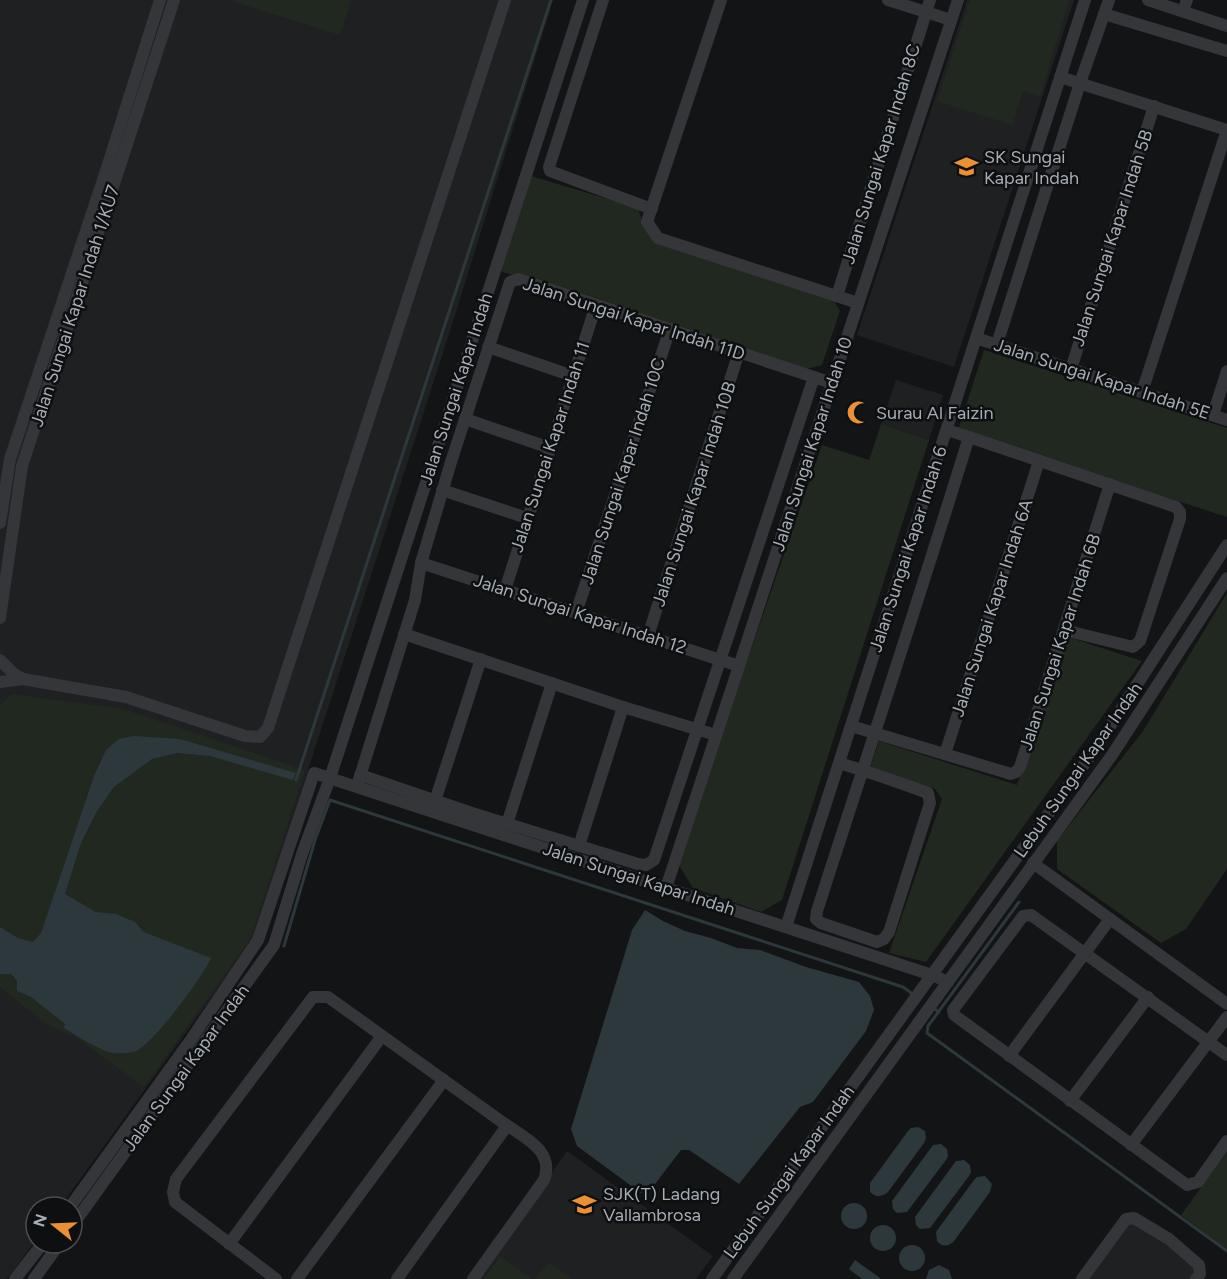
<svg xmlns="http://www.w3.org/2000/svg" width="1227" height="1279" font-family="Figtree,sans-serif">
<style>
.built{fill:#1f2022}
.green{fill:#202820}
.water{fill:#2d383d}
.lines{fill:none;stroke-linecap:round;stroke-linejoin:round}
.stream{stroke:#2d383d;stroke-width:3}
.minor{stroke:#35363a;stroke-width:12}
.labels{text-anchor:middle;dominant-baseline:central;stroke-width:5;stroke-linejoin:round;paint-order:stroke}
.street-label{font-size:18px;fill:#a6adb5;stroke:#0e0f10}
.poi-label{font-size:18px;fill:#a6adb5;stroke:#0e0f10;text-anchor:start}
</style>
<rect width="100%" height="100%" fill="#131415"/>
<!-- built -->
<g class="built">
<polygon points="0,0 553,0 451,328 253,940 60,1207 36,1207 36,1240 7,1279 0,1279"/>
<polygon points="967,0 1074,0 954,367 857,335"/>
<polygon points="896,380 943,395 929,440 881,424"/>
<polygon points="567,1151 713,1256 696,1279 477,1279"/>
<polygon points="1129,1221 1134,1221 1196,1266 1192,1279 1086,1279"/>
</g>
<!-- green -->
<g class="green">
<polygon points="228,0 351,0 340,35"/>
<polygon points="970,0 1069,0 1040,97 1023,91 1012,125 937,101"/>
<polygon points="531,176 638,208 645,230 834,301 840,311 822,365 806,369 500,271"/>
<polygon points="984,350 1227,428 1227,517 958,430"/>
<polygon points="881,424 929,440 782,900 761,912 693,888 677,862 822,445 869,460"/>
<polygon points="1227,593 1227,869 1186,929 1161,943 1057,869 1057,841 1143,731"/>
<polygon points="1065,636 1142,661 926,962 889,953 942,799 935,789 870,768 879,741 1017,785"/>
<path d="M12 694 123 709 305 770 251 938 144 1087 75 1037 46 1024 0 987V974H10L17 981V991C25 995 34 998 41 1004 58 1020 101 1058 126 1053 141 1050 159 1030 168 1018 183 999 200 981 210 958L144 932 140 926 116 915 96 912 65 894 81 843 97 811 114 787 152 759 177 753 210 756 296 773 180 739 94 776 41 933 33 942 18 938 0 927V705Z"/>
<polygon points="1227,1152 1227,1250 1181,1215"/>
<polygon points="500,1256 532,1279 484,1279"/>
<polygon points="549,1262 572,1279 535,1279"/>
</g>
<!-- water -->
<g class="water">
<path d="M134 736 180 739 296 773 293 780 210 756 177 753 152 759 114 787 97 811 81 843 65 894 96 912 116 914 135 922 144 932 211 958C202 978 154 1043 136 1051 129 1053 120 1054 113 1053 100 1051 76 1035 64 1028L65 1024 31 997 17 991V981L11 974H0V927L18 938 33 942 41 933 94 776 106 750 119 739Z"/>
<polygon points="645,910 663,921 685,931 711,938 737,948 760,950 806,967 859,982 870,996 874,1010 866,1031 813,1102 800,1107 739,1184 689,1150 681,1150 655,1184 641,1193 577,1146 571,1129 632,930"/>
<path d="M918 1127 925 1131 926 1138 924 1143 888 1192C882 1197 876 1198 870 1192V1183L908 1131 911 1128Z"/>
<polygon points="941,1144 947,1149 948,1156 946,1160 907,1212 897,1213 893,1209 892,1201 933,1145"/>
<polygon points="964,1160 970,1165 971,1172 969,1176 930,1228 920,1229 916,1225 915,1217 956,1161"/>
<path d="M985 1176 992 1184 990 1192 954 1241C948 1247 942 1247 937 1241L936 1232 974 1180 977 1177Z"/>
<circle cx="854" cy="1216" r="13"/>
<circle cx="883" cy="1238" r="13"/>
<circle cx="912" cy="1258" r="13"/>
<polygon points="855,1260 880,1278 880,1279 862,1279 849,1269"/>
<polygon points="939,1265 949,1270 952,1279 926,1279 929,1270"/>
</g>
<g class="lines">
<!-- stream -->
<g class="stream">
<polyline points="296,780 551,0"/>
<polyline points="1019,902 928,1026 927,1033 1227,1251"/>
<polyline points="284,946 315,840 330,800 903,987 914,995"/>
<polyline points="932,1007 939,1012"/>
</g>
<!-- minor -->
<g class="minor">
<polyline points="603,0 549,167 550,171 652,209"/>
<polyline points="721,0 647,222 658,238 858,303"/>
<polyline points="888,0 951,20"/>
<polyline points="1148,0 1227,26"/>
<polyline points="1183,11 1187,0"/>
<polyline points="1104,14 1227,51"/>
<polyline points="1060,77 1227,130"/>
<polyline points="837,296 930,0"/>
<polyline points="976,338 1227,420"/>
<polyline points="997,344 1080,83 1109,0"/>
<polyline points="488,347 573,376"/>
<polyline points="1071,369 1154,106"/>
<polyline points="1142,392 1227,130"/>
<polyline points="1213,415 1227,371"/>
<polyline points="465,419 550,448"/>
<polyline points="947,430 969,437"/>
<polyline points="442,490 527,518"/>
<polyline points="0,523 10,459 105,174 160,0"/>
<polyline points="421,563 739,666"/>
<polyline points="505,590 596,305"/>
<polyline points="576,613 670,329"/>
<polyline points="0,618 22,466 174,0"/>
<polyline points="404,634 623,707 716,735"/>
<polyline points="648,636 739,352"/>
<polyline points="0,660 14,674 23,679"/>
<polyline points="0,682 23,679 126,697 245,736 260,737 268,728 505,0"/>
<polyline points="851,726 1011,774 1016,772 1020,767 1110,484"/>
<polyline points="945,754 1039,461"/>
<path d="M839 763C869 772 898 782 928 793L930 803 889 932 884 939 877 942 821 923 816 919 817 911C868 753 920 596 969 437L1176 507 1180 512V519L1140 641 1133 647 1064 630"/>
<polyline points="360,775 472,813 638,864 646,865 654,860 814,377"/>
<polyline points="357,786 415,600 421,563 451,462 510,282 518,279 832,383"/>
<polyline points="435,801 481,659"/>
<polyline points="507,824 552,683"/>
<polyline points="579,846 623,707"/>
<polyline points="1033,863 1227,1004"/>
<polyline points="666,888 958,0"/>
<polyline points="786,927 1085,0"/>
<polyline points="1227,1055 1031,915 1023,916 953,1010 954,1015 1187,1185 1198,1182 1227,1141"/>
<polyline points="1009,1056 1110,919"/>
<polyline points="1070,1101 1148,997"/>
<polyline points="1131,1145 1227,1017"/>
<polyline points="70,1207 190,1041 258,940 314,773 932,975 948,982"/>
<polyline points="72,1226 274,945 302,854 330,778 583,0"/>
<polyline points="229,1244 382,1036"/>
<polyline points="15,1279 43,1243"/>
<polyline points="34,1279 60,1243"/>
<polyline points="276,1279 175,1202 173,1192 176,1179 313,997 328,997 505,1124 504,1130 397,1279"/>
<polyline points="297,1279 444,1080"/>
<path d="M473 1279 544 1180C555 1151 525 1138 505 1124"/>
<polyline points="712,1279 1096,748 1227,545"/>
<polyline points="733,1279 1112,755 1227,578"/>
<polyline points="1082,1279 1126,1219 1134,1218 1169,1239 1199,1265 1200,1274 1196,1279"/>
</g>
</g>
<!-- icons -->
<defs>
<symbol id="school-bare" viewBox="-9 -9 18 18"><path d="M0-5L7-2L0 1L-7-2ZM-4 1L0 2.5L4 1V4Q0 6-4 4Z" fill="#ec9035" stroke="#0e0f10" stroke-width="2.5" paint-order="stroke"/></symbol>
<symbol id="mosque-bare" viewBox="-9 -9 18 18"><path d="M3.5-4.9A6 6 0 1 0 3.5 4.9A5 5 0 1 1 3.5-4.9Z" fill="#ec9035" stroke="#0e0f10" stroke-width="2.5" paint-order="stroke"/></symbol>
</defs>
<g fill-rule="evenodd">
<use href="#school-bare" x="950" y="150" width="33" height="33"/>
<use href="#mosque-bare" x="842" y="396" width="33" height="33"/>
<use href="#school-bare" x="568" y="1188" width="33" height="33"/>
</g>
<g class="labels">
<!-- street labels -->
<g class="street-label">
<text transform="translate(881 154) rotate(-73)">Jalan Sungai Kapar Indah 8C</text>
<text transform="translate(1112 238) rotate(-72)">Jalan Sungai Kapar Indah 5B</text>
<text transform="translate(75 306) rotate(-72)">Jalan Sungai Kapar Indah 1/KU7</text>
<text transform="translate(634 319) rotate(18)">Jalan Sungai Kapar Indah 11D</text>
<text transform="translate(1102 379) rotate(18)">Jalan Sungai Kapar Indah 5E</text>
<text transform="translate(456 389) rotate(-72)">Jalan Sungai Kapar Indah</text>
<text transform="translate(812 444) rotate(-72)">Jalan Sungai Kapar Indah 10</text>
<text transform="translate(550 447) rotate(-72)">Jalan Sungai Kapar Indah 11</text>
<text transform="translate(623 471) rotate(-72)">Jalan Sungai Kapar Indah 10C</text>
<text transform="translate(694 494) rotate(-72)">Jalan Sungai Kapar Indah 10B</text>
<text transform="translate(908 549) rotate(-72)">Jalan Sungai Kapar Indah 6</text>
<text transform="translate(992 608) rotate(-72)">Jalan Sungai Kapar Indah 6A</text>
<text transform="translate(580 614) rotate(18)">Jalan Sungai Kapar Indah 12</text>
<text transform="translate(1060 642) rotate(-72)">Jalan Sungai Kapar Indah 6B</text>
<text transform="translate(1078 770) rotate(-55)">Lebuh Sungai Kapar Indah</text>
<text transform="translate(639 879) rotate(18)">Jalan Sungai Kapar Indah</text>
<text transform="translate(186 1068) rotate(-54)">Jalan Sungai Kapar Indah</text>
<text transform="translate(789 1172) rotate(-54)">Lebuh Sungai Kapar Indah</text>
</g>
<!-- poi labels -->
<g class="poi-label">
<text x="984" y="157">SK Sungai<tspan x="984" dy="21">Kapar Indah</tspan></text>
<text x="876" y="413">Surau Al Faizin</text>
<text x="603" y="1194">SJK(T) Ladang<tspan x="603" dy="21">Vallambrosa</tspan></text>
</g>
</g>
<!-- north arrow -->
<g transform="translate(54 1225) rotate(288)"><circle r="28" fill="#0e0f10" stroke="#4b4e52" stroke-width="1.5"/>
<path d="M0-4.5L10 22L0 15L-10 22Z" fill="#ec9035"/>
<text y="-9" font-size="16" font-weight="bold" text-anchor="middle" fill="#a6adb5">N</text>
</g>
</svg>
